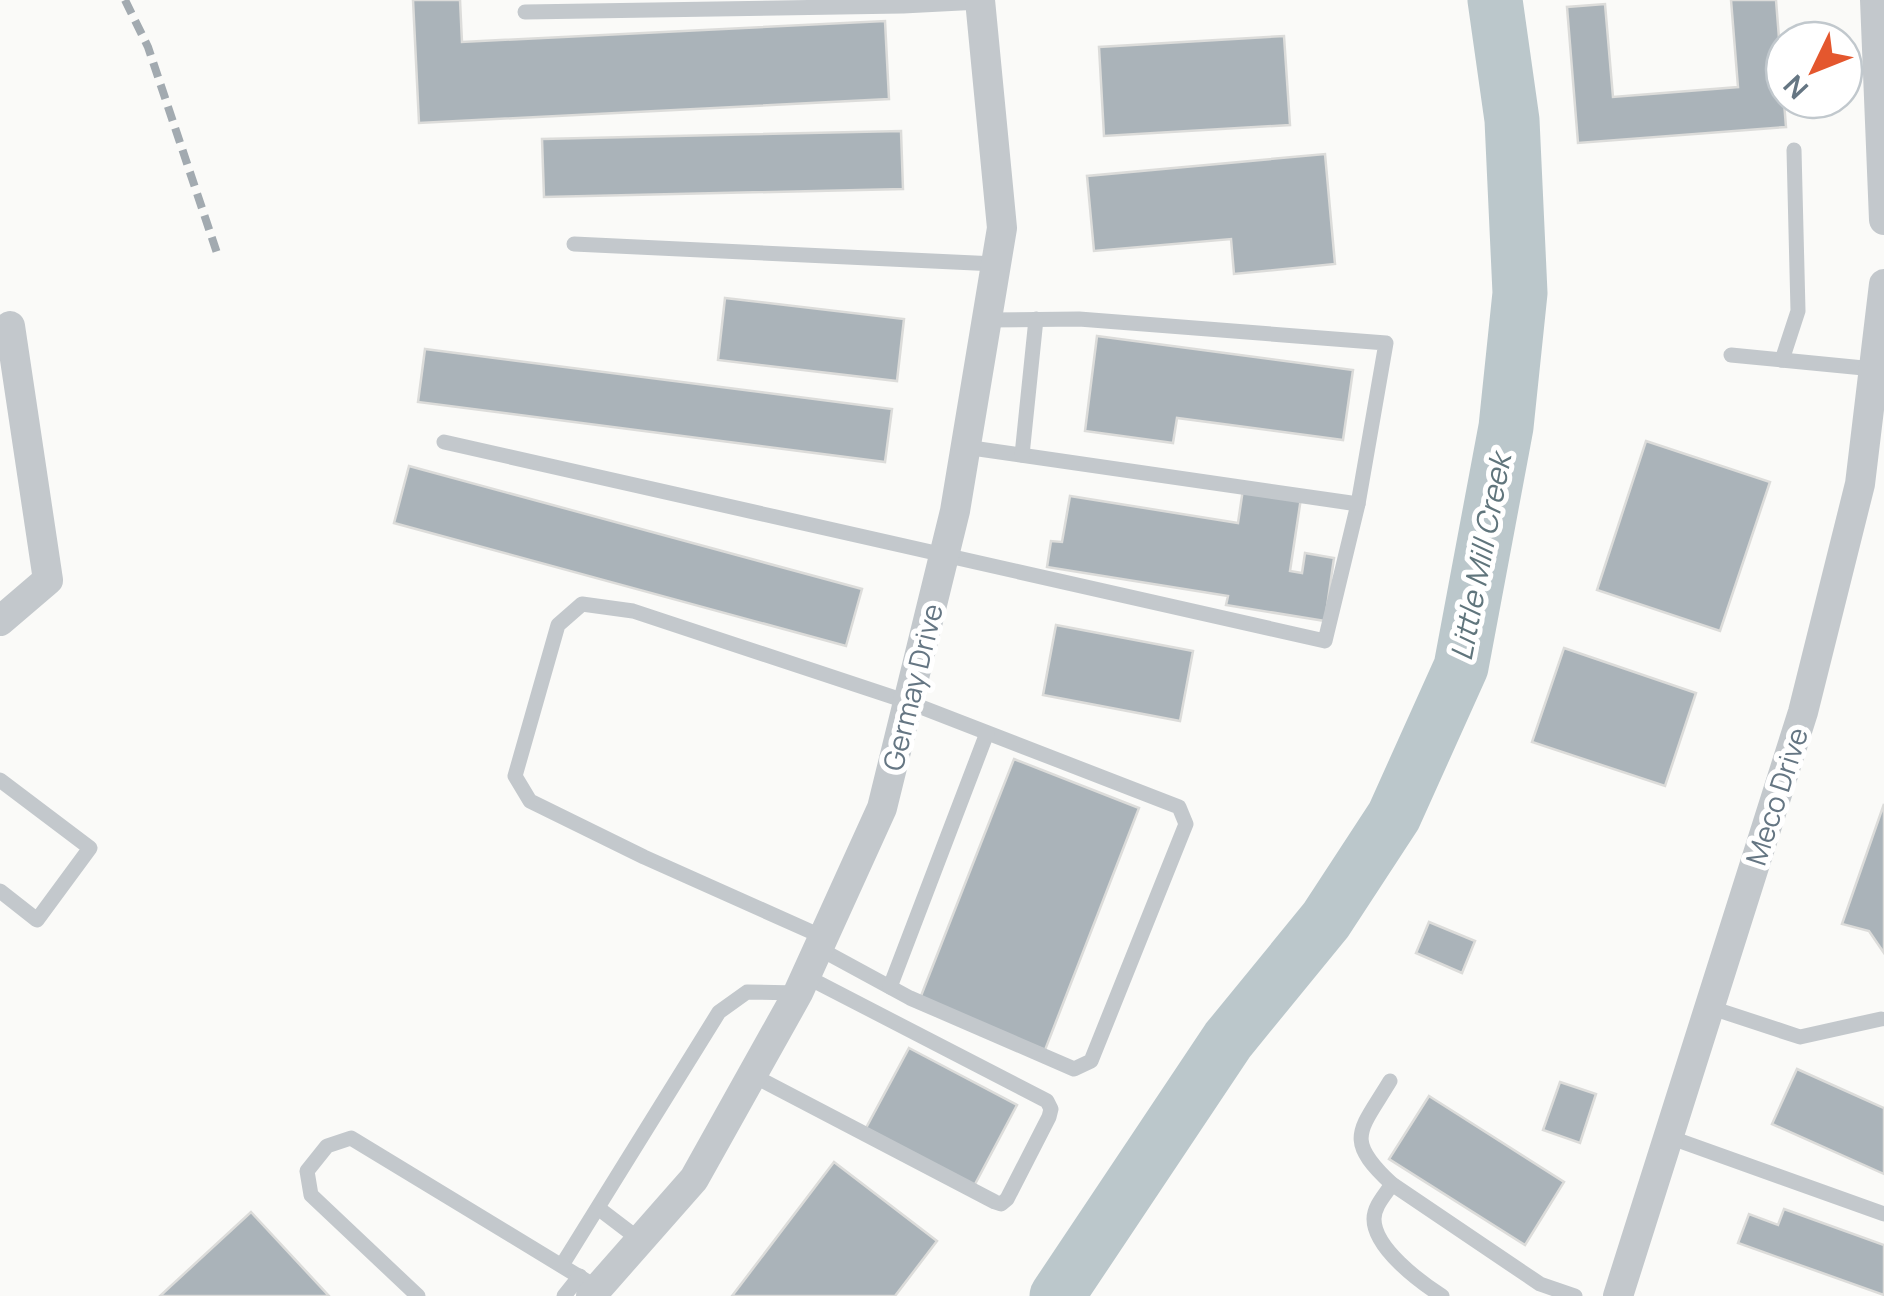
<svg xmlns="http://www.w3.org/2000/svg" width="1884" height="1296" font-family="Manrope,sans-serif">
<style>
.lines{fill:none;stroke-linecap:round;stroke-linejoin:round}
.river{stroke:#bbc7cb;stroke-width:55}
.building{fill:#aab3b9;stroke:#dcdcda;stroke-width:2.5}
.lane{stroke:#c3c8cc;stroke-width:15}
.street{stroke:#c3c8cc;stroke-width:30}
.rail{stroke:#a2aab0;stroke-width:8;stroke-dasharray:15 8;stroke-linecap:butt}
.labels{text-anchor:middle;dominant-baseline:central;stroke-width:10;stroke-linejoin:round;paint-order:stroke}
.street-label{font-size:28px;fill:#657683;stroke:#fff}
.water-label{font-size:30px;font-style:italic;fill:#60757c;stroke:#fff}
</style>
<rect width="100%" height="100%" fill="#fafaf8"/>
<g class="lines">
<!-- river -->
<polyline class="river" points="1057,1296 1228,1040 1326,920 1394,816 1461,667 1506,427 1520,293 1512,120 1495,0"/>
</g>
<!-- building -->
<g class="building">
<polygon points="413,0 460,0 462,42 885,21 889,99 419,123"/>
<polygon points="1731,0 1776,0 1786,127 1578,143 1567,7 1605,4 1613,97 1738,87"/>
<polygon points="1284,36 1290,125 1104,136 1099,47"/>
<polygon points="901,131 903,189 544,197 542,139"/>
<polygon points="1325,154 1335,264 1234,274 1231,239 1094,251 1087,176"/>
<polygon points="725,298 904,319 897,381 718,360"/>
<polygon points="1097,336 1353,370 1343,440 1177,418 1173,443 1085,431"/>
<polygon points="425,349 892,409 885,462 418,402"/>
<polygon points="1646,441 1770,482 1720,631 1597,590"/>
<polygon points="409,466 862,589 846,646 394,523"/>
<polygon points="1243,489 1301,498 1290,571 1302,573 1305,553 1334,558 1325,621 1226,605 1228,596 1047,567 1051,541 1062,542 1070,496 1238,523"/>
<polygon points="1056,625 1193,651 1180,721 1043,695"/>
<polygon points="1564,648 1696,693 1665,786 1532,742"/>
<polygon points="1014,759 1139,808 1045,1050 919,1001"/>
<polygon points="1884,804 1884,953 1869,931 1842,924"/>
<polygon points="1429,922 1475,941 1462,973 1416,953"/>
<polygon points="909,1048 1017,1105 974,1186 866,1128"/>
<polygon points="1797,1069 1884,1108 1884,1174 1772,1124"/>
<polygon points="1560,1082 1596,1094 1580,1143 1543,1130"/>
<polygon points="1429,1096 1564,1182 1525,1245 1389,1159"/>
<polygon points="834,1162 937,1241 895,1296 732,1296"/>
<polygon points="1784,1209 1884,1245 1884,1295 1738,1243 1749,1214 1778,1225"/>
<polygon points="251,1212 329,1296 160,1296"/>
</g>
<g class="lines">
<!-- lane -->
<g class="lane">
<polyline points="525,12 903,6 980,2"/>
<polyline points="574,244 996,264"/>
<polyline points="1731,355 1874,369"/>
<polyline points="1782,360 1798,311 1794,150"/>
<polyline points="444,442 1325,641 1358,504"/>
<polyline points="965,447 1358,504 1386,343 1079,319 987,320"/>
<polyline points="1022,455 1036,319"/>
<polyline points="0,780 90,848 37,920 0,891"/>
<polyline points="818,948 910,998 1074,1069 1091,1061 1186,824 1179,807 908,702 633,611 582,604 558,625 515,776 530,801 644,857 823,937"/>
<polyline points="890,987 987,733"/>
<polyline points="1709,1007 1800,1037 1881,1019"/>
<polyline points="752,1075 995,1202 1001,1204 1007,1199 1049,1117 1051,1109 1047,1101 805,976"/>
<path d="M1390 1081C1360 1131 1343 1139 1392 1184L1540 1284 1575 1296"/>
<polyline points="1669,1137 1884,1214"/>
<path d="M1392 1184C1385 1195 1374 1206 1374 1219 1374 1248 1420 1282 1442 1296"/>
<polyline points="598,1208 640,1240"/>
<polyline points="562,1265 719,1012 747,992 798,993"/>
<polyline points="418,1296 311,1195 307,1171 327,1146 351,1138 598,1288"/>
<polyline points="564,1296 580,1276"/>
</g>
<!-- street -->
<g class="street">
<polyline points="1875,0 1884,220"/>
<polyline points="0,621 48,580 10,326"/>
<polyline points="591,1296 694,1179 798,993 882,808 955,511 1002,228 980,0"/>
<polyline points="1618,1296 1803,712 1860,484 1884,284"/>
</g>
<!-- rail -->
<polyline class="rail" points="125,0 148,47 217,253"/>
</g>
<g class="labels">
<!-- street labels -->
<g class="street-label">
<text transform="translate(912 687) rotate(-76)">Germay Drive</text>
<text transform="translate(1776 796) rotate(-72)">Meco Drive</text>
</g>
<!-- water labels -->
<g class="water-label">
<text transform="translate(1480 557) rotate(-79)">Little Mill Creek</text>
</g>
</g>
<!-- north arrow -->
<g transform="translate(1814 70) rotate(227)"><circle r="48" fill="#ffffff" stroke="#c1c8cd" stroke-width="2.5"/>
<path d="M0-8L18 38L0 25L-18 38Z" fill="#e4572e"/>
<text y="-15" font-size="28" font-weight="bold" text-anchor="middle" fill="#657683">N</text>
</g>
</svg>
